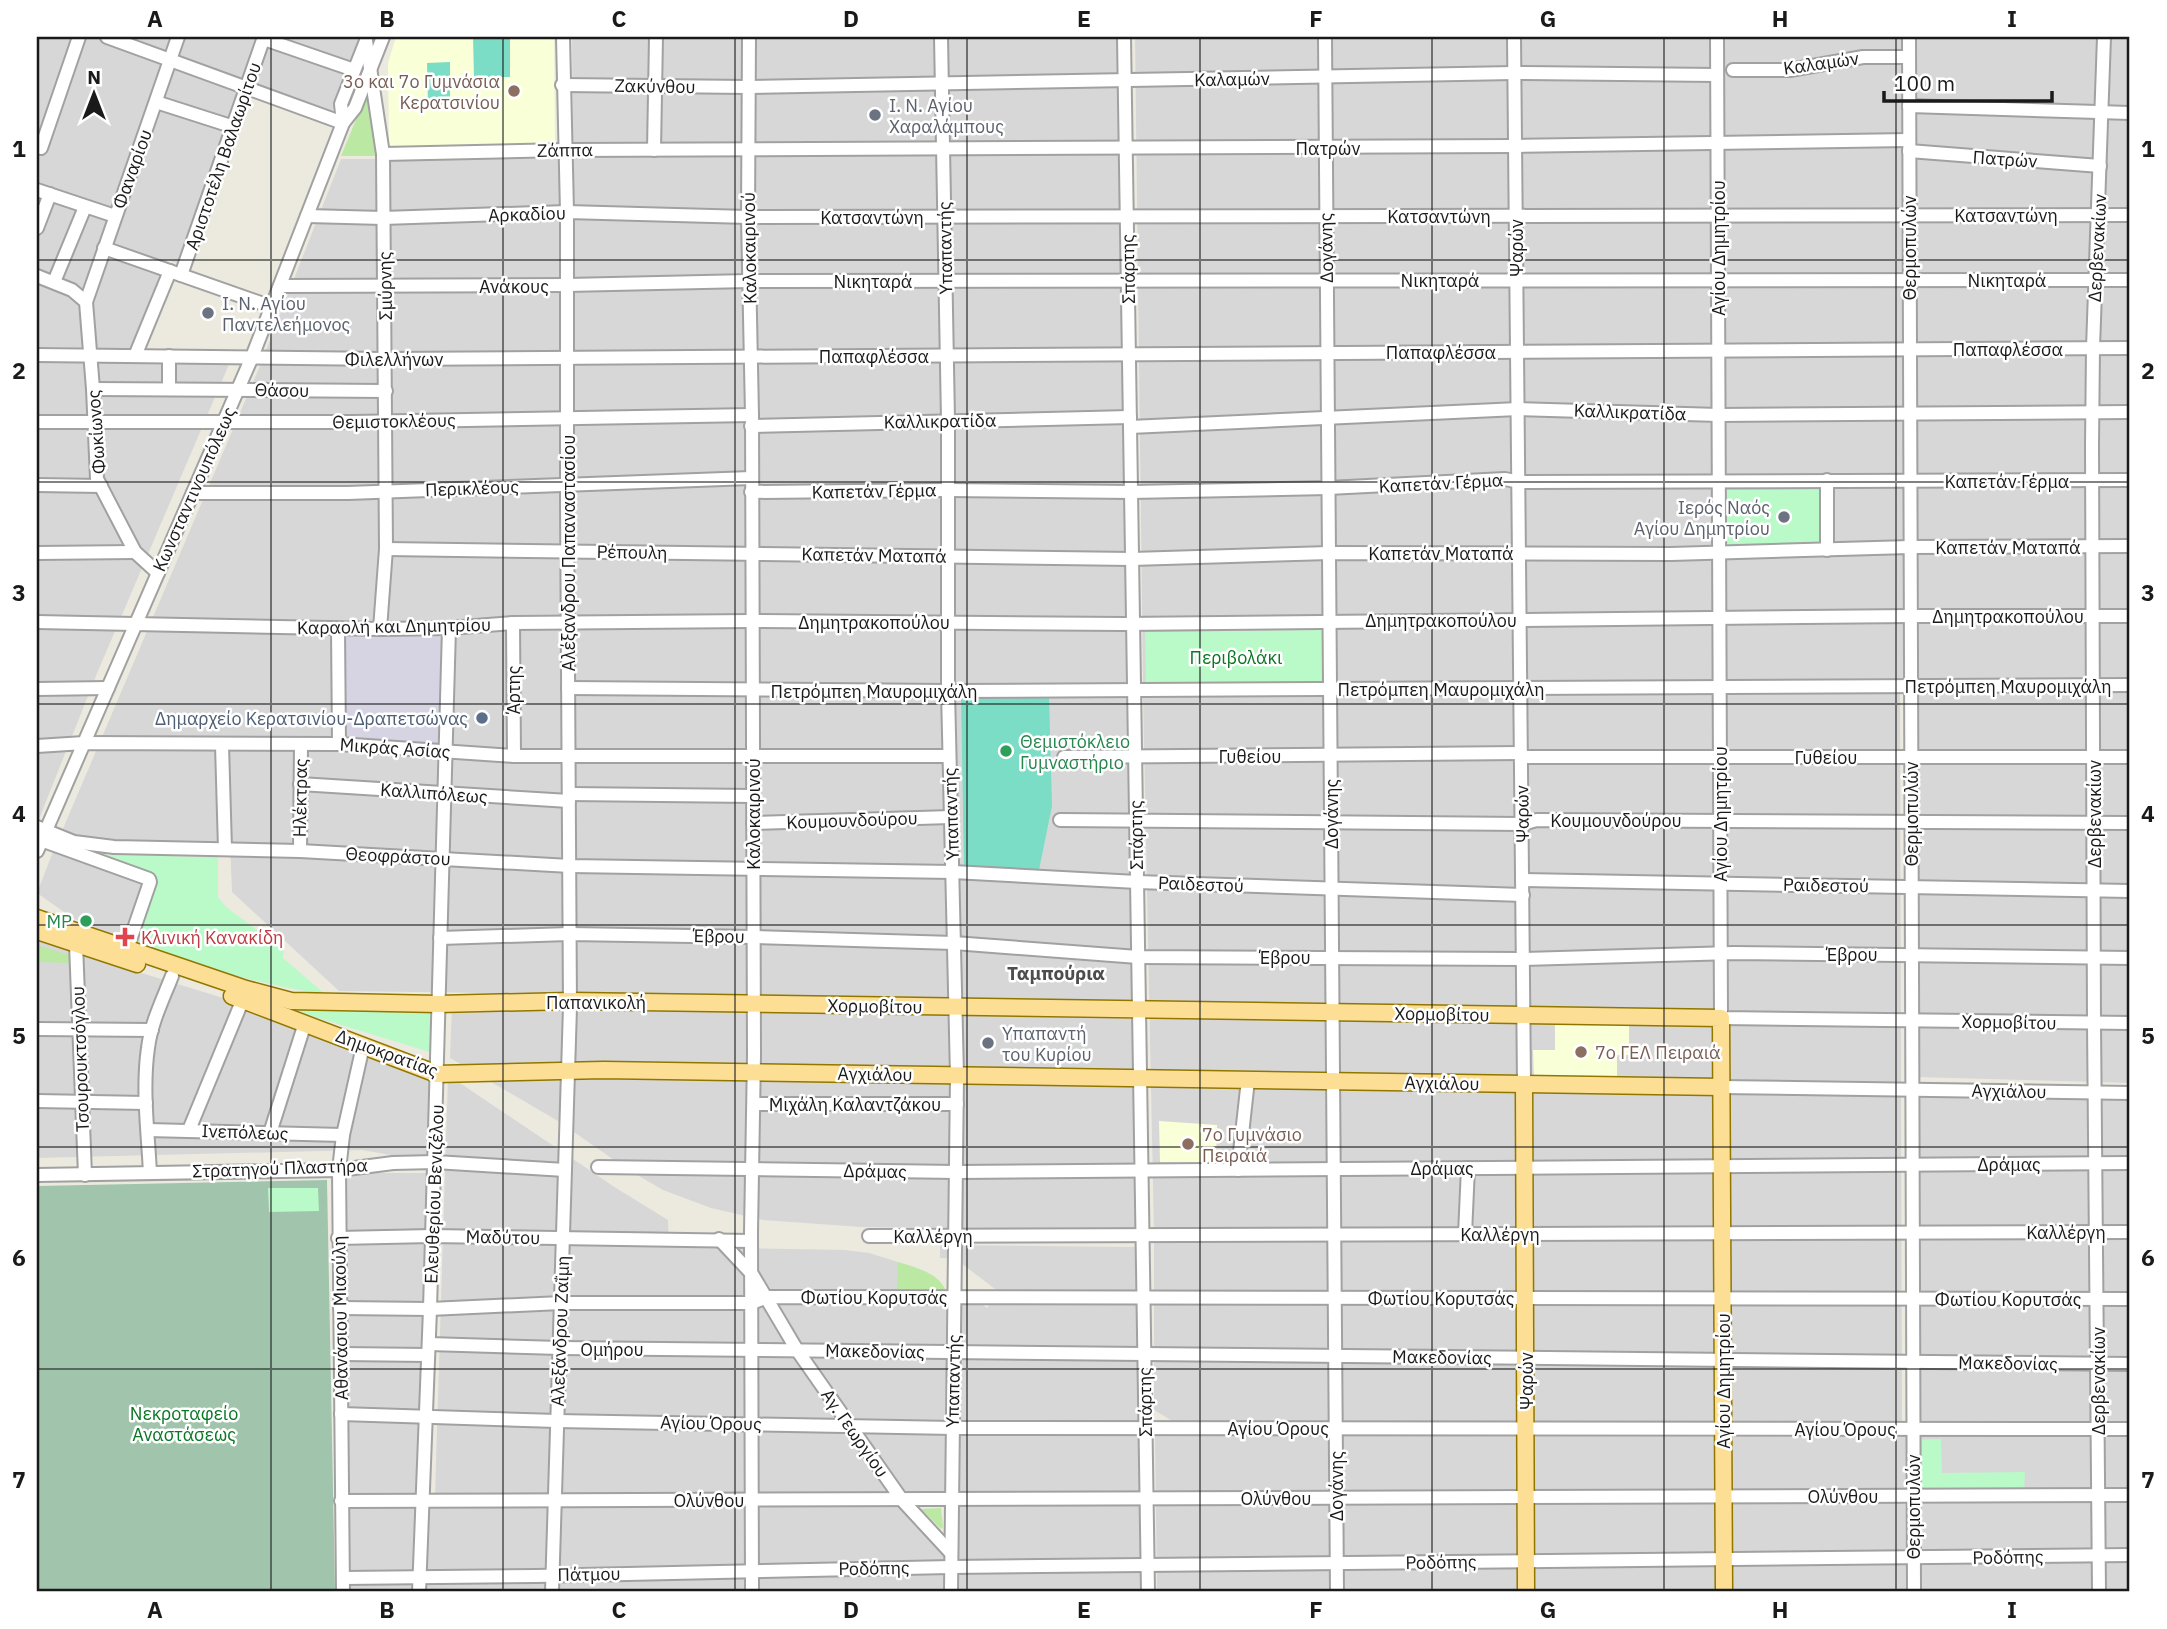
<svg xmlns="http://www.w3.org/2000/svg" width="2167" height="1629" font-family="'IBM Plex Sans',sans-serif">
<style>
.residential{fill:#d8d7d7}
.education{fill:#f9ffd6}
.grass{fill:#bbe8a3}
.cemetery{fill:#a0c5ac}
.park{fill:#baf9c8}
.pitch{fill:#7bddc6}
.plaza{fill:#d6d4e2}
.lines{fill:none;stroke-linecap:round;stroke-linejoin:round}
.minor-casing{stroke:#a1a1a1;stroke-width:16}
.major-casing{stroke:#917700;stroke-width:19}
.minor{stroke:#fff;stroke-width:12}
.major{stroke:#fcdf95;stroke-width:16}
.grid{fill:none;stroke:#1a1a1a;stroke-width:2;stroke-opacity:0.55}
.education-dot{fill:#8d6e63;stroke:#fff;stroke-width:2.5}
.worship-dot{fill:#6b7280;stroke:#fff;stroke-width:2.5}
.service-dot{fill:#5c6f8a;stroke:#fff;stroke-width:2.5}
.leisure-dot{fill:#2e9e5b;stroke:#fff;stroke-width:2.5}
.health-dot{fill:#e0444e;stroke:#fff;stroke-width:2.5}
.labels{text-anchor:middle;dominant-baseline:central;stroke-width:5;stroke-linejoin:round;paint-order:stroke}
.street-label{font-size:18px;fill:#1a1a1a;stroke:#fff}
.education-label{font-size:18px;fill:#785e54;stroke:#fff;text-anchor:start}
.worship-label{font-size:18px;fill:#5b616d;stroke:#fff;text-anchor:start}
.park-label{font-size:18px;fill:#0a7724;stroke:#fff}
.service-label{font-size:18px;fill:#4e5e75;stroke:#fff;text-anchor:end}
.leisure-label{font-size:18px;fill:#27864d;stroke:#fff;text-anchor:start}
.health-label{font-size:18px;fill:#be3a42;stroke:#fff;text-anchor:start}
.neighbourhood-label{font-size:19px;font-weight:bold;fill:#4d4d4d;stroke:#fff}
.neatline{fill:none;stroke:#1a1a1a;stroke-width:2.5}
.grid-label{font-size:23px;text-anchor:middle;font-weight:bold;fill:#1a1a1a}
</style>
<rect width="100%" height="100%" fill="#eceadf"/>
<!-- residential -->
<g class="residential">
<polygon points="37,37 360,37 332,113 245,82 180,264 168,260 131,349 37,347"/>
<polygon points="572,37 1119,37 1133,1001 339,991 232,892 230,843 94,841 62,831 259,368 341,159 573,159"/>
<polygon points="1135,37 2130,37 2130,1083 1915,1077 1918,678 1143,688"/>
<polygon points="37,359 230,362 98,671 37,824"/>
<polygon points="1900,693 1902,1424 1174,1422 1154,1410 1154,1234 1143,695"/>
<polygon points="54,849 148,882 127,940 74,919 37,893"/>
<polygon points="37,941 439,1064 431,1159 414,1159 362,1150 37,1158"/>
<polygon points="452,1005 1133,1014 1135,1229 861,1227 763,1220 711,1208 663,1190 627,1169 558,1121 450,1058"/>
<polygon points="448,1075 616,1188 668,1220 669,1247 845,1250 869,1253 898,1262 898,1302 980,1303 987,1308 999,1292 961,1263 961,1259 940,1258 940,1245 1135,1247 1139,1492 435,1494"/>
<polygon points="1914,1094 2130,1097 2130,1423 1916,1423"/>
<polygon points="336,1173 427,1173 425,1328 418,1501 341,1501"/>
<polygon points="1155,1435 1730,1437 2130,1436 2130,1592 1157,1592"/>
<polygon points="1141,1502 1141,1592 349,1592 348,1506 897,1503 945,1555 958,1503"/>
</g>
<!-- education -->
<g class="education">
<polygon points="396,37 554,37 555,146 389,146 388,63"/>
<polygon points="1555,1022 1629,1023 1629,1055 1617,1055 1617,1081 1534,1080 1533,1050 1555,1050"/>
<polygon points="1159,1121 1217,1125 1216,1163 1160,1162"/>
</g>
<!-- grass -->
<g class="grass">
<polygon points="367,97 376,156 341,156 365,98"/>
<polygon points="37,945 72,956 72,963 37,962"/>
<path d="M898 1262C914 1267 937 1272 945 1289H897Z"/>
<polygon points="941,1508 943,1527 941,1529 921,1509"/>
</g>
<!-- cemetery -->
<polygon class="cemetery" points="327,1180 335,1592 37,1592 37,1186"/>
<!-- park -->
<g class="park">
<polygon points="1823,489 1823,546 1726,547 1725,490"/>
<polygon points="1325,630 1326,682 1146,684 1145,632"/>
<path d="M59 842 107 855 218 857V897L226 907 284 950 283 958 325 994C258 985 196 965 133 942L156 877 57 845Z"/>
<polygon points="273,1004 434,1012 433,1053"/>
<polygon points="268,1188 318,1188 319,1211 269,1212"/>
<polygon points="1941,1439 1942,1473 2025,1472 2024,1493 1912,1494 1911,1440"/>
</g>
<!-- pitch -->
<g class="pitch">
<polygon points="473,37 510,37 510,77 474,77"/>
<polygon points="450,62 450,104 428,105 427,63"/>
<polygon points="1049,695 1052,806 1039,870 964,867 961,697"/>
</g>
<!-- plaza -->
<polygon class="plaza" points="341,633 435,635 443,645 444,748 344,742"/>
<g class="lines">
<defs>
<g id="minor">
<polyline points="107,37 343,123"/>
<polyline points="749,37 748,217 752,415 754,1055 751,1232 752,1592"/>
<polyline points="941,37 948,420 948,691 957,1076 951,1592"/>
<polyline points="1124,37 1148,1592"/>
<polyline points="1325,37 1337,1592"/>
<polyline points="1514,37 1524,1084"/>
<polyline points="1717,37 1721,1018 2130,1023"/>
<polyline points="1909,37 1914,1592"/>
<polyline points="264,39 354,70"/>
<polyline points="366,41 383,154 386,549 380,629"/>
<polyline points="1733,70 1790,70 1863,57 1909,57"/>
<polyline points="562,85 748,87 1514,73 1717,75"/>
<polyline points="156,102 234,127"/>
<polyline points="1909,106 2130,113"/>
<polyline points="343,123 341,104 366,41"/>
<polyline points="41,148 79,37"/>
<polyline points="654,150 656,37"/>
<polyline points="1909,151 2100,166"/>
<polyline points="383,154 566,150 1515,146 1909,140"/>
<polyline points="37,190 115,216"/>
<polyline points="307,216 383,218 567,212 748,217 2130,215"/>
<polyline points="37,228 50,194"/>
<polyline points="104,248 272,307"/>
<polyline points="181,275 264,37"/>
<polyline points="37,276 72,290 86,302 93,389 97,479 135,552 158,573"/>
<polyline points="54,282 85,207"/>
<polyline points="280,286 567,285 749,281 2130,280"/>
<polyline points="86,302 178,37"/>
<polyline points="37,355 386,359 2130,348"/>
<polyline points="135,356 170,271"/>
<polyline points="169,356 169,389"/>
<polyline points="93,389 386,391"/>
<polyline points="37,422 352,422 752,415"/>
<polyline points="751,426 1130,417"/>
<polyline points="1130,427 1518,409 1719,415 2130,412"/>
<polyline points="1827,480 1827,550"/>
<polyline points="37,485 101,486"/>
<polyline points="751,492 948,490 1131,492 1328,488 1505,479 1520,482 2130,480"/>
<polyline points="193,493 348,493 751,478"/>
<polyline points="386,549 1132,559 1329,553 1671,554 1910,547 2130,546"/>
<polyline points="37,553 135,552"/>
<polyline points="37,622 380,629 449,628 513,623 752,621 1124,624 1911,616 2130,616"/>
<polyline points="513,623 514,756"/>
<polyline points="338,629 339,744"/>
<polyline points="568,688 948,691 2130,685"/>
<polyline points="37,689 108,688"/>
<polyline points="222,745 225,849"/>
<polyline points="37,746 84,743 339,744 514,756 949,756"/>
<polyline points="1064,757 1521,753"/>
<polyline points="1521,757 2130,757"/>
<polyline points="300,784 569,801"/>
<polyline points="569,794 753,796"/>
<polyline points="1060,820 1522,824 1537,820 2130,823"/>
<polyline points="753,823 951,817"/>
<polyline points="37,827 74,842 114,847 300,851 570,866 953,872 1137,882 1523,895"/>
<polyline points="41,840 149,879 150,882 127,949"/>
<polyline points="37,851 252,357 343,123 355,108 383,37"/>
<polyline points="300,851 301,745"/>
<polyline points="1522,880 2130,891"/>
<polyline points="440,938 569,934 754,937 954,943 1138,957 1523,959 1733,953 2130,958"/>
<polyline points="76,944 85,1175"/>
<polyline points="37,1029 152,1030"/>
<polyline points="1721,1087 2130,1093"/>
<polyline points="37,1101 146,1103"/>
<polyline points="754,1104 957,1104"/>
<polyline points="148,1130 343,1135"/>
<polyline points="189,1130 243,999"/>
<polyline points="270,1133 305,1023"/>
<polyline points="598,1167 957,1172 2130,1163"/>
<polyline points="1238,1170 1248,1080"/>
<path d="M150 1173C148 1132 142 1089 148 1048 151 1023 163 999 172 976"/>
<polyline points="37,1175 339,1170 393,1163 435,1162 565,1170"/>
<polyline points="1465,1234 1468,1168"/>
<polyline points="869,1236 2130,1232"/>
<polyline points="338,1238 432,1236 751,1241"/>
<polyline points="719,1239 752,1274 797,1350 902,1500 951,1553"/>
<polyline points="340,1308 430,1309 561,1303 752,1303 767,1297 2130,1299"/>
<polyline points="429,1344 560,1348 2130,1364"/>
<polyline points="341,1354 428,1355"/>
<polyline points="341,1414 557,1421 953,1428 2130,1429"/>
<polyline points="341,1501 2130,1495"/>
<polyline points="343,1578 536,1576 951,1567 2130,1555"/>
<polyline points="343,1592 339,1170 343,1135 363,1046"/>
<polyline points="419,1592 430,1309 449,628"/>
<polyline points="552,1592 570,1007 567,498 567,212 563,37"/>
<polyline points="2099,1592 2094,1023 2092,445 2093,348 2104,37"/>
</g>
<g id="major">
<polyline points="37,918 246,989 291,1001 438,1004 570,1001 1721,1018 1724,1592"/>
<polyline points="37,931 137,964"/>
<polyline points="232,996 437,1074 603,1070 1721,1087"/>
<polyline points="1524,1084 1526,1592"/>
</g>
</defs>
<!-- minor casing -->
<use href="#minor" class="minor-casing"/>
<!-- major casing -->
<use href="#major" class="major-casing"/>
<!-- minor -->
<use href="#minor" class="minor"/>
<!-- major -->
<use href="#major" class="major"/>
</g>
<!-- grid -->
<path class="grid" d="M271 37V1592M503 37V1592M735 37V1592M967 37V1592M1200 37V1592M1432 37V1592M1664 37V1592M1896 37V1592M37 260H2130M37 482H2130M37 704H2130M37 925H2130M37 1147H2130M37 1369H2130"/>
<!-- markers -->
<g class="education-dot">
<circle cx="514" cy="91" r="7"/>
<circle cx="1581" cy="1052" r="7"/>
<circle cx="1188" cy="1144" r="7"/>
</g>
<g class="worship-dot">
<circle cx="875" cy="115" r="7"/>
<circle cx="208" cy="313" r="7"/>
<circle cx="1784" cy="517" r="7"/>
<circle cx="988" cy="1043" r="7"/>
</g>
<circle class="service-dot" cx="482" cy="718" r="7"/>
<g class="leisure-dot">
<circle cx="1006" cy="751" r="7"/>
<circle cx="86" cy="921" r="7"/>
</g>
<path class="health-dot" d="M121.5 926.5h7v7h7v7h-7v7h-7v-7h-7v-7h7z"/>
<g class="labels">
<!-- street labels -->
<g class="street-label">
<text transform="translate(1821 63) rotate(-8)">Καλαμών</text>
<text transform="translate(1232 79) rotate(-1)">Καλαμών</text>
<text transform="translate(655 86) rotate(1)">Ζακύνθου</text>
<text x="1328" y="148">Πατρών</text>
<text transform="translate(565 150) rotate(-1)">Ζάππα</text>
<text transform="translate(223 156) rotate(-71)">Αριστοτέλη Βαλαωρίτου</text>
<text transform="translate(2005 159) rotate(4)">Πατρών</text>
<text transform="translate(132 169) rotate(-70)">Φαναρίου</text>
<text transform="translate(527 214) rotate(-2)">Αρκαδίου</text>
<text x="2006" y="215">Κατσαντώνη</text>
<text x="1439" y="216">Κατσαντώνη</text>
<text x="872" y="217">Κατσαντώνη</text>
<text transform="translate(749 248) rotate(-91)">Καλοκαιρινού</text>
<text transform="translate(945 248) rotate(-91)">Υπαπαντής</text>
<text transform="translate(1326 248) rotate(-91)">Δογάνης</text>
<text transform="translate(1516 248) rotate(-90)">Ψαρών</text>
<text transform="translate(1718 248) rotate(-90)">Αγίου Δημητρίου</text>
<text transform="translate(1909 248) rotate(-90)">Θερμοπυλών</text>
<text transform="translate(2097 248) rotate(-87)">Δερβενακίων</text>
<text transform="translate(1128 269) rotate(-91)">Σπάρτης</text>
<text x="1440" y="280">Νικηταρά</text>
<text x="2007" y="280">Νικηταρά</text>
<text x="873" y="281">Νικηταρά</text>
<text transform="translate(385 286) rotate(-91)">Σμύρνης</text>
<text x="514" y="286">Ανάκους</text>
<text x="2008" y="349">Παπαφλέσσα</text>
<text x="1441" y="352">Παπαφλέσσα</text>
<text x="874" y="356">Παπαφλέσσα</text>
<text x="394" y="359">Φιλελλήνων</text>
<text transform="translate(282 390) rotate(1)">Θάσου</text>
<text transform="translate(1630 412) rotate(2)">Καλλικρατίδα</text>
<text transform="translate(394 421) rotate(-1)">Θεμιστοκλέους</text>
<text transform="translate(940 421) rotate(-1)">Καλλικρατίδα</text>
<text transform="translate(96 432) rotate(-94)">Φωκίωνος</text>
<text x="2007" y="481">Καπετάν Γέρμα</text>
<text transform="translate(1441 483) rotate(-3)">Καπετάν Γέρμα</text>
<text transform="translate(472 488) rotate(-2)">Περικλέους</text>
<text transform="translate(194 489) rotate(-66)">Κωνσταντινουπόλεως</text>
<text transform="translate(874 491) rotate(-1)">Καπετάν Γέρμα</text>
<text x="2008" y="547">Καπετάν Ματαπά</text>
<text transform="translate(632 552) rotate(1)">Ρέπουλη</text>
<text transform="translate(568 553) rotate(-90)">Αλέξανδρου Παπαναστασίου</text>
<text x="1441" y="553">Καπετάν Ματαπά</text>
<text transform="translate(874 555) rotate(1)">Καπετάν Ματαπά</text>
<text x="2008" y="616">Δημητρακοπούλου</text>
<text x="1441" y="620">Δημητρακοπούλου</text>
<text x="874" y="622">Δημητρακοπούλου</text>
<text transform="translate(394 626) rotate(-1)">Καραολή και Δημητρίου</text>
<text x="2008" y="686">Πετρόμπεη Μαυρομιχάλη</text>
<text x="1441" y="689">Πετρόμπεη Μαυρομιχάλη</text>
<text transform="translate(513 690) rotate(-90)">Άρτης</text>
<text x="874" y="691">Πετρόμπεη Μαυρομιχάλη</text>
<text transform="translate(395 748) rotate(4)">Μικράς Ασίας</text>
<text x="1250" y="756">Γυθείου</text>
<text x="1826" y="757">Γυθείου</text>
<text transform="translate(434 793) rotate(4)">Καλλιπόλεως</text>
<text transform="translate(300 798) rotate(-89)">Ηλέκτρας</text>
<text transform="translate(753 814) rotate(-90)">Καλοκαιρινού</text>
<text transform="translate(951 814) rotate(-92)">Υπαπαντής</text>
<text transform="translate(1331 814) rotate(-90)">Δογάνης</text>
<text transform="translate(1522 814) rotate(-91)">Ψαρών</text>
<text transform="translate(1720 814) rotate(-90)">Αγίου Δημητρίου</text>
<text transform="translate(1911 814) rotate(-90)">Θερμοπυλών</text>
<text transform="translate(2094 814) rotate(-90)">Δερβενακίων</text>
<text transform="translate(852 820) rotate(-2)">Κουμουνδούρου</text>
<text x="1616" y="820">Κουμουνδούρου</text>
<text transform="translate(1136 835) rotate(-91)">Σπάρτης</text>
<text transform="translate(398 856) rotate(3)">Θεοφράστου</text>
<text transform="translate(1201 884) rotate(2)">Ραιδεστού</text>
<text transform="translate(1826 885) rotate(1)">Ραιδεστού</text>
<text transform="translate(719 936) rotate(1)">Έβρου</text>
<text x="1852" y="954">Έβρου</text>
<text x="1285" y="957">Έβρου</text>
<text x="596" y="1002">Παπανικολή</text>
<text transform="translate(875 1006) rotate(1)">Χορμοβίτου</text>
<text transform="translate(1442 1014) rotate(1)">Χορμοβίτου</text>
<text transform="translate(2009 1022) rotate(1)">Χορμοβίτου</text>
<text transform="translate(387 1053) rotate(20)">Δημοκρατίας</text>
<text transform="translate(80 1059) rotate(-92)">Τσουρουκτσόγλου</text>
<text transform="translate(875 1074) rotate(1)">Αγχιάλου</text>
<text transform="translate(1442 1083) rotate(1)">Αγχιάλου</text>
<text transform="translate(2009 1091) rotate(1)">Αγχιάλου</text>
<text x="855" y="1104">Μιχάλη Καλαντζάκου</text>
<text transform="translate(245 1132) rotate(2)">Ινεπόλεως</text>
<text x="2009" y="1164">Δράμας</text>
<text transform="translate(280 1168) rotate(-2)">Στρατηγού Πλαστήρα</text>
<text x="1442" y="1168">Δράμας</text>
<text transform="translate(875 1171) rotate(1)">Δράμας</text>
<text transform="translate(434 1194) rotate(-88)">Ελευθερίου Βενιζέλου</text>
<text x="2066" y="1232">Καλλέργη</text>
<text x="1500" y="1234">Καλλέργη</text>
<text x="933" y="1236">Καλλέργη</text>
<text transform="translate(503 1237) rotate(1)">Μαδύτου</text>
<text x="874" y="1297">Φωτίου Κορυτσάς</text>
<text x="1441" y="1298">Φωτίου Κορυτσάς</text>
<text x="2008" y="1299">Φωτίου Κορυτσάς</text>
<text transform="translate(340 1318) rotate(-91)">Αθανάσιου Μιαούλη</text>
<text transform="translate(560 1331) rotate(-88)">Αλεξάνδρου Ζαΐμη</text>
<text x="612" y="1349">Ομήρου</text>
<text transform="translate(875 1351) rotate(1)">Μακεδονίας</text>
<text transform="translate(1442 1357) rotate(1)">Μακεδονίας</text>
<text transform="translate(2008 1363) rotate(1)">Μακεδονίας</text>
<text transform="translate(953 1381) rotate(-89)">Υπαπαντής</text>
<text transform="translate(1526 1381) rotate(-90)">Ψαρών</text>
<text transform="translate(1723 1381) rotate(-90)">Αγίου Δημητρίου</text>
<text transform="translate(2098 1381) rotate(-90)">Δερβενακίων</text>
<text transform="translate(1145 1402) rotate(-91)">Σπάρτης</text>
<text transform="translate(711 1423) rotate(1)">Αγίου Όρους</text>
<text x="1278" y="1428">Αγίου Όρους</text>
<text x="1845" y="1429">Αγίου Όρους</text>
<text transform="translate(855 1433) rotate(55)">Αγ. Γεωργίου</text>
<text transform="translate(1336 1486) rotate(-90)">Δογάνης</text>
<text x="1843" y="1496">Ολύνθου</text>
<text x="1276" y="1498">Ολύνθου</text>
<text x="709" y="1500">Ολύνθου</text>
<text transform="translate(1913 1507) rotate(-90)">Θερμοπυλών</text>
<text transform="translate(2008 1557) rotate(-1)">Ροδόπης</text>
<text transform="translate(1441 1562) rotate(-1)">Ροδόπης</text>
<text transform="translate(874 1568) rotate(-1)">Ροδόπης</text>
<text transform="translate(589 1574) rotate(-1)">Πάτμου</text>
</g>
<!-- education labels -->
<g class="education-label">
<text x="500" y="81" text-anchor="end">3ο και 7ο Γυμνάσια<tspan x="500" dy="21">Κερατσινίου</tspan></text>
<text x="1595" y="1052">7ο ΓΕΛ Πειραιά</text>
<text x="1202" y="1134">7ο Γυμνάσιο<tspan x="1202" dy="21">Πειραιά</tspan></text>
</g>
<!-- worship labels -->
<g class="worship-label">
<text x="889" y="105">Ι. Ν. Αγίου<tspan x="889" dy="21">Χαραλάμπους</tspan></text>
<text x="222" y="303">Ι. Ν. Αγίου<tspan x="222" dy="21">Παντελεήμονος</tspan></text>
<text x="1770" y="507" text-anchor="end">Ιερός Ναός<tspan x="1770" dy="21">Αγίου Δημητρίου</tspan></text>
<text x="1002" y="1033">Υπαπαντή<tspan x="1002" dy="21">του Κυρίου</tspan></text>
</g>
<!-- park labels -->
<g class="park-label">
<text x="1236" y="657">Περιβολάκι</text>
<text x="184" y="1413">Νεκροταφείο<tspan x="184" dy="21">Αναστάσεως</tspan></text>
</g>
<!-- service labels -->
<g class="service-label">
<text x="468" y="718">Δημαρχείο Κερατσινίου-Δραπετσώνας</text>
</g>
<!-- leisure labels -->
<g class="leisure-label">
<text x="1020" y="741">Θεμιστόκλειο<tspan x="1020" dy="21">Γυμναστήριο</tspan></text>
<text x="72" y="921" text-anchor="end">MP</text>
</g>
<!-- health labels -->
<g class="health-label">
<text x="141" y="937">Κλινική Κανακίδη</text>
</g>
<!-- neighbourhood labels -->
<g class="neighbourhood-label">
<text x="1056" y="973">Ταμπούρια</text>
</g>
</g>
<!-- border -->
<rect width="2167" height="1629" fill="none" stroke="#ffffff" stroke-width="77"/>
<!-- north arrow -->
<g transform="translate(94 94)" stroke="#ffffff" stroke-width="5" paint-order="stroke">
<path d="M0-5L12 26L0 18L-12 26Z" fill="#1a1a1a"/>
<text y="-10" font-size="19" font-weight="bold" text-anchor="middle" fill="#1a1a1a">N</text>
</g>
<!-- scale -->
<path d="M1884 91v10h168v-10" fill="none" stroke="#1a1a1a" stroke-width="3.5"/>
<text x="1894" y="91" font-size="21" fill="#1a1a1a" stroke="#ffffff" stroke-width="5" paint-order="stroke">100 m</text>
<rect x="38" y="38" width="2090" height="1552" class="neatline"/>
<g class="grid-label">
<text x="155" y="27">A</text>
<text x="387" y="27">B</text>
<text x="619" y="27">C</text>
<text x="851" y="27">D</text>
<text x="1084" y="27">E</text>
<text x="1316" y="27">F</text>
<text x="1548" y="27">G</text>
<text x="1780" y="27">H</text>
<text x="2012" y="27">I</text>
<text x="19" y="157">1</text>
<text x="2148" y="157">1</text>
<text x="19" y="379">2</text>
<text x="2148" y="379">2</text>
<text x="19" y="601">3</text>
<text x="2148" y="601">3</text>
<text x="19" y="822">4</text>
<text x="2148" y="822">4</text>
<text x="19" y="1044">5</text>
<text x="2148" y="1044">5</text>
<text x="19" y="1266">6</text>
<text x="2148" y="1266">6</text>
<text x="19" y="1488">7</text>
<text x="2148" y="1488">7</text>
<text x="155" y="1618">A</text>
<text x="387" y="1618">B</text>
<text x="619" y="1618">C</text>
<text x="851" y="1618">D</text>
<text x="1084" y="1618">E</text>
<text x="1316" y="1618">F</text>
<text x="1548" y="1618">G</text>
<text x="1780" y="1618">H</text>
<text x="2012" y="1618">I</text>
</g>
</svg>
